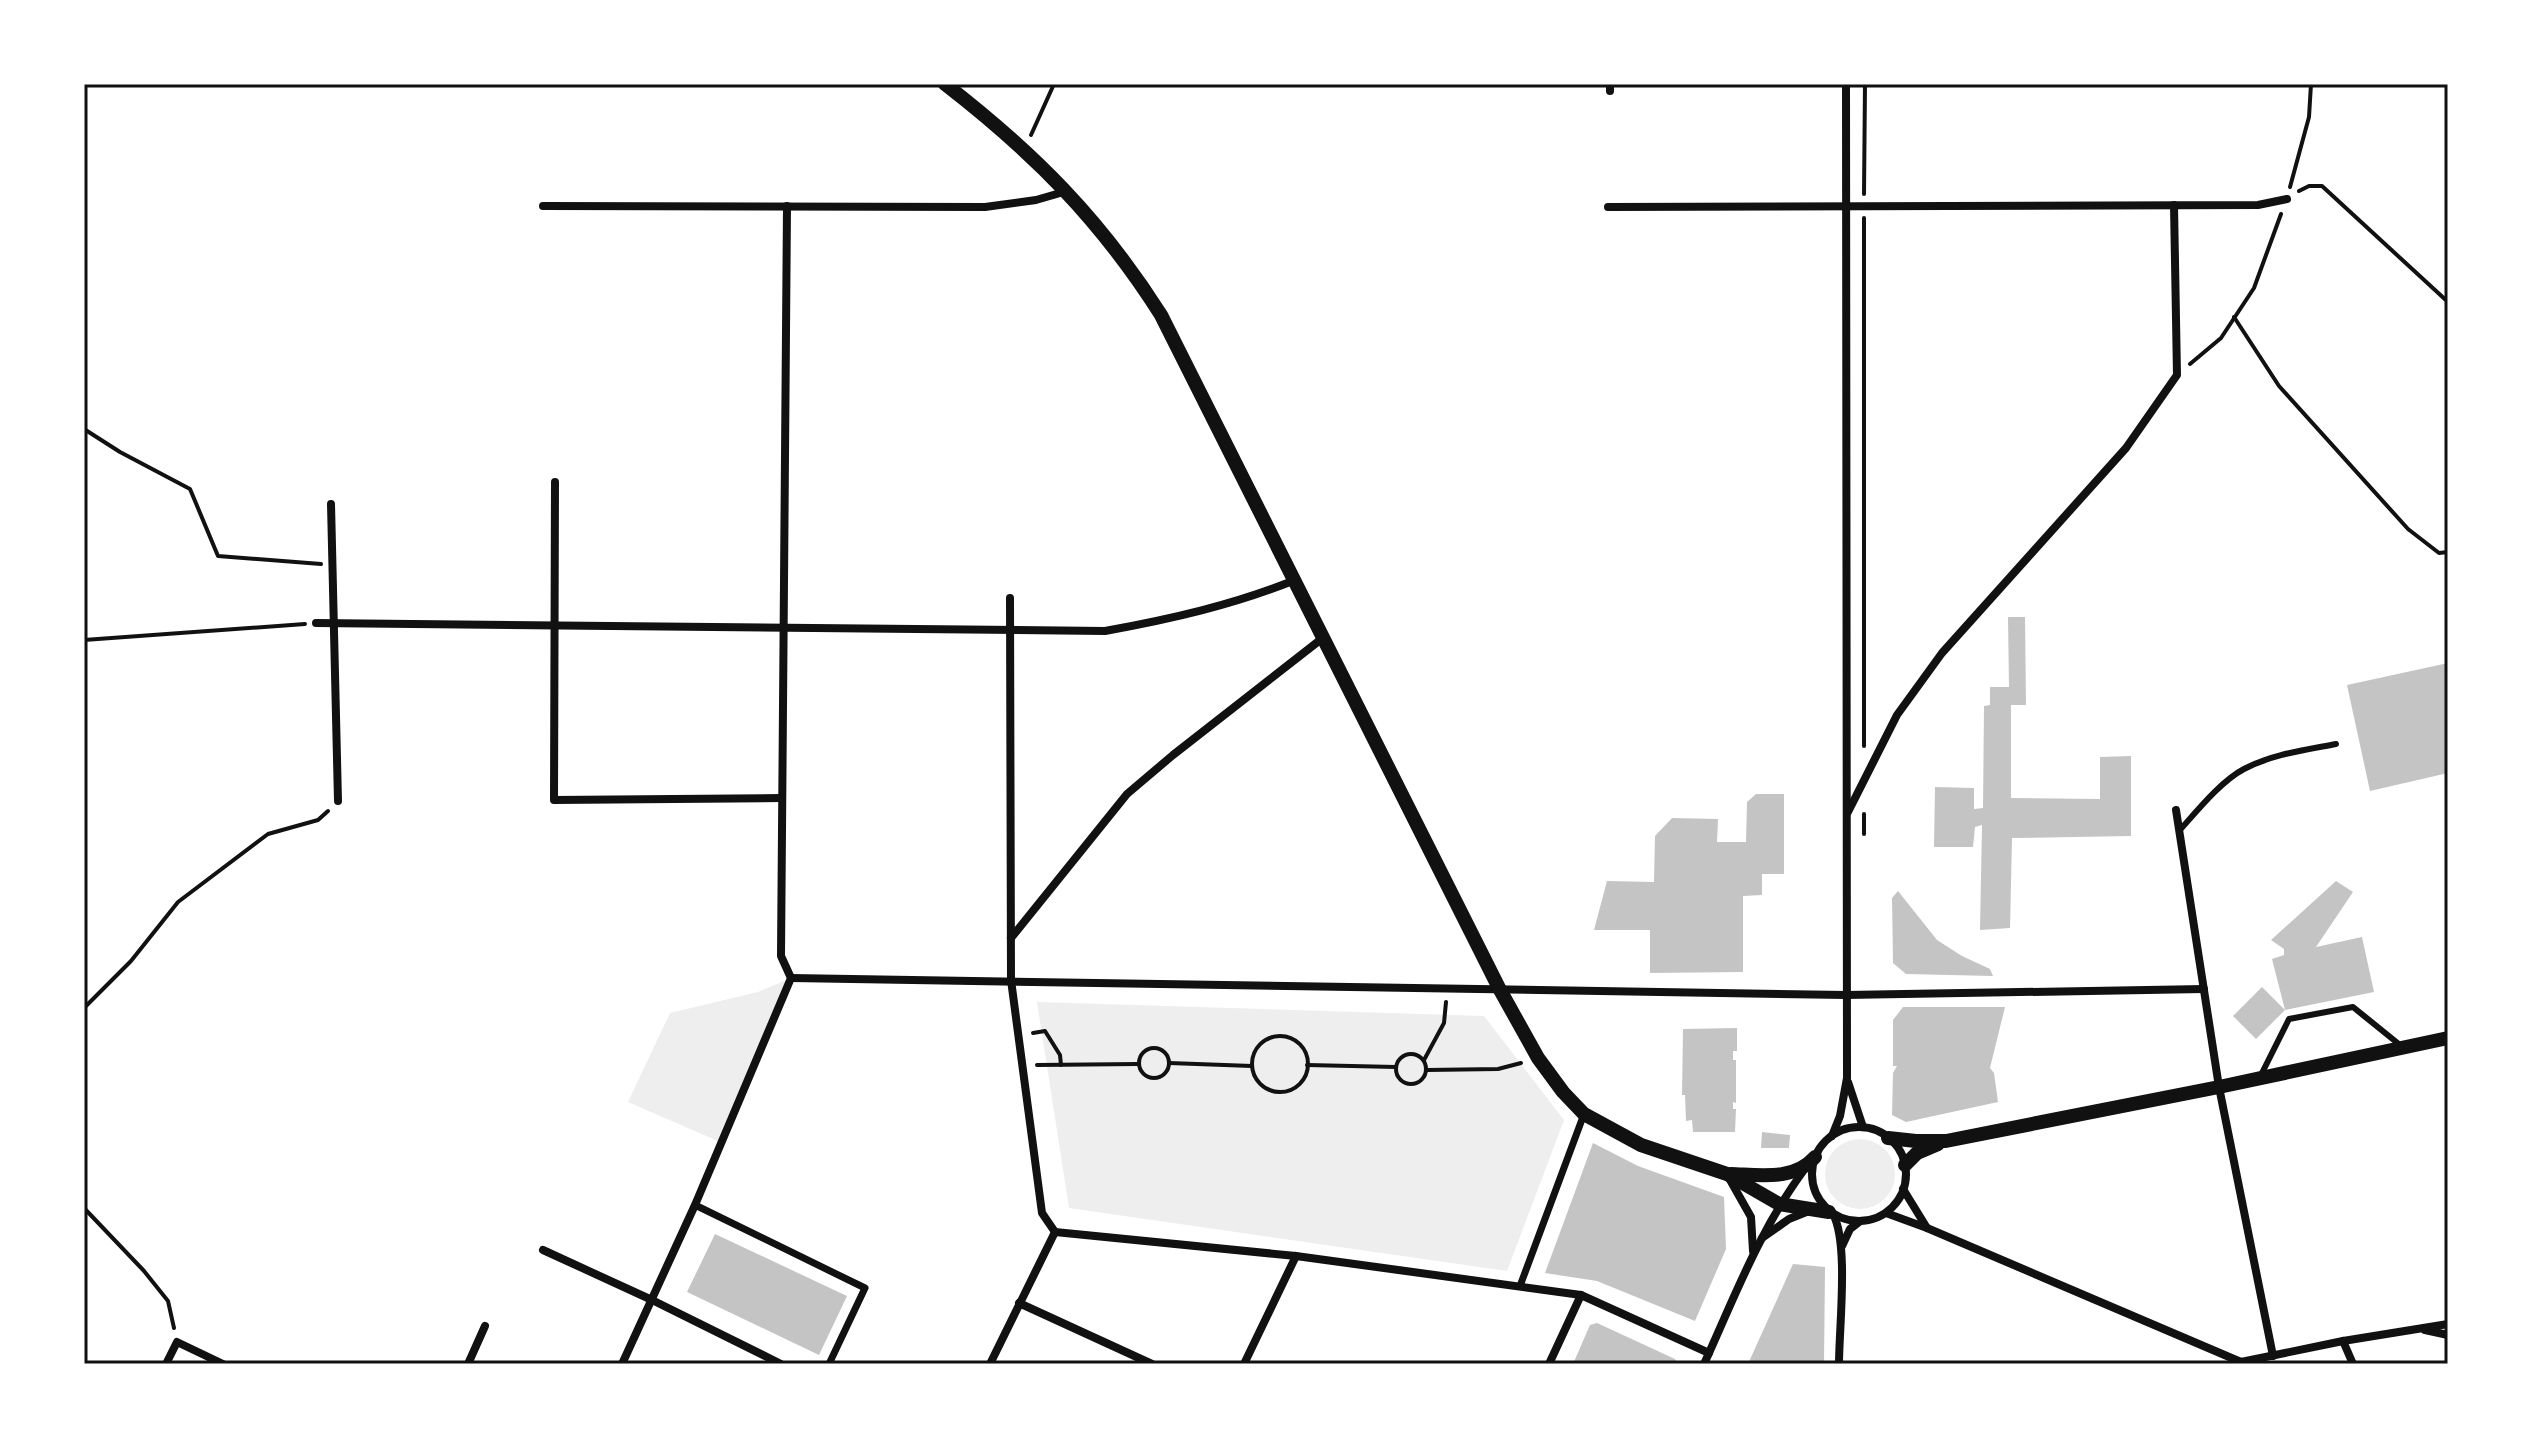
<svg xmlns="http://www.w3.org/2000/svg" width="2532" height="1448" font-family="'Noto Serif',serif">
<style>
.green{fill:#eee}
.building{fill:#c4c4c4}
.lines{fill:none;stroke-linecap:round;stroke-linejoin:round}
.path{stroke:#111;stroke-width:4}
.service{stroke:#111;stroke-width:6}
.pedestrian{stroke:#111;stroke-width:7}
.minor{stroke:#111;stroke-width:8}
.tertiary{stroke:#111;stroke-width:14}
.neatline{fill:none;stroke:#111;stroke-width:3}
</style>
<rect width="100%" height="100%" fill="#fff"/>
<!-- green -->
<g class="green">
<polygon points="791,978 720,1142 628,1102 670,1013 758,992"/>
<polygon points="1037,1002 1484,1016 1564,1120 1507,1271 1069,1208"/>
<circle cx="1860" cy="1174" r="35"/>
</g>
<!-- building -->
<g class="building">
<polygon points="2008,617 2025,617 2026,705 2011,705 2011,798 2100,799 2100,757 2131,756 2131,836 2012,838 2010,928 1980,930 1982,825 1975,827 1973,847 1934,847 1935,787 1974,788 1974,809 1983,808 1984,706 1990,705 1990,687 2009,687"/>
<polygon points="2448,663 2448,773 2370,791 2347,685"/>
<polygon points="1756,794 1784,794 1784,874 1762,874 1762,895 1743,896 1743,972 1650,973 1650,930 1594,930 1607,881 1654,882 1655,836 1672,818 1718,819 1717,842 1746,842 1747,802"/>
<polygon points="2336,881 2353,892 2316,947 2362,937 2374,992 2285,1010 2272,959 2284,955 2284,949 2271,940"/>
<polygon points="1898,891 1937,940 1962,956 1990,969 1993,976 1906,974 1893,963 1892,898"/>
<polygon points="2262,987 2285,1010 2256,1039 2233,1016"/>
<polygon points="1903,1007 2005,1007 1990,1068 1994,1073 1998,1102 1906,1122 1892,1115 1893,1073 1897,1066 1893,1066 1893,1020"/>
<polygon points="1737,1028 1737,1051 1733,1051 1733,1060 1736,1060 1736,1103 1733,1102 1733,1109 1736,1109 1735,1132 1693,1132 1692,1120 1686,1121 1685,1095 1682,1095 1683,1029"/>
<polygon points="1762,1132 1790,1135 1789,1148 1761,1148"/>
<polygon points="1593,1143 1638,1166 1724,1197 1726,1249 1695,1321 1597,1281 1545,1273"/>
<polygon points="715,1234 847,1296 819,1355 687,1292"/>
<polygon points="1793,1264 1825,1267 1824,1364 1748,1364"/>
<polygon points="1597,1323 1675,1359 1678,1364 1573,1364 1590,1325"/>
</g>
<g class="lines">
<!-- path -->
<g class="path">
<polyline points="1031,135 1054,84"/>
<polyline points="2290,187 2309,117 2311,84"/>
<polyline points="2299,191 2309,186 2322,186 2448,302"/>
<polyline points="1864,194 1865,84"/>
<polyline points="1864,218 1864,746"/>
<polyline points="2234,317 2279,386 2408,529 2439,553 2448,552"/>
<polyline points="2190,364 2221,338 2254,288 2281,214"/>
<polyline points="84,429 120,452 190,489 218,556 321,564"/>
<polyline points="84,640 305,624"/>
<polyline points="1864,834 1864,814"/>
<polyline points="84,1008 131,961 178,902 268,834 318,820 328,811"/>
<polyline points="1033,1033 1045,1031 1060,1055 1061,1065"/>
<circle cx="1280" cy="1064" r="28"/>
<circle cx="1154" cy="1063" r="15"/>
<circle cx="1411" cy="1069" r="15"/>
<polyline points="1424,1060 1444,1023 1446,1002"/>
<polyline points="1169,1063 1252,1066"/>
<polyline points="1037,1065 1138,1064"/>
<polyline points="1307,1065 1396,1067"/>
<polyline points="1427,1070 1498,1069 1521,1063"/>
<polyline points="84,1208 144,1271 168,1301 174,1328"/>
</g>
<!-- service -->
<g class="service">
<path d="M2179 831C2197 811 2221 781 2244 769 2273 754 2305 750 2336 744"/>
<polyline points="2261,1075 2289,1019 2353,1007 2400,1045"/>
</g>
<!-- pedestrian -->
<g class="pedestrian">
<polyline points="695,1205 865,1288 829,1364"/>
<polyline points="1520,1286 1584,1114"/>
</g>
<!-- minor -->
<g class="minor">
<polyline points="1610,91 1610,84"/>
<polyline points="543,206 985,207 1036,200 1067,191"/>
<polyline points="787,206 781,956 791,978"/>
<polyline points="1608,207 2258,205 2287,199"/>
<polyline points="555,482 554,800 781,798"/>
<polyline points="331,504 338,801"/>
<polyline points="1010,598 1011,980 1042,1213 1055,1232"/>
<path d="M316 623 1105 631C1171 619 1233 605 1295 580"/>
<polyline points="2176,810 2219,1087 2273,1356"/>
<polyline points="1848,812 1897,715 1942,653 2126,448 2177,375 2174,205"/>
<polyline points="1011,938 1127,794 1173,755 1324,637"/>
<polyline points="791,978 1846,995 2204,989"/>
<polyline points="1848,1082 1863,1127"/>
<circle cx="1859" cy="1174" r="47"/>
<polyline points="1832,1136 1840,1116 1847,1078 1846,84"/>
<polyline points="1729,1178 1751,1217 1753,1251"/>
<polyline points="1903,1189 1927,1228"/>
<polyline points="1886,1213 1927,1228 2241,1362 2343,1341 2448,1324"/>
<path d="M1833 1214C1849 1243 1839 1328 1839 1364"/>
<polyline points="1055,1232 1296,1256 1581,1295 1709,1353"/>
<polyline points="1762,1238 1789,1219 1809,1211"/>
<polyline points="1842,1246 1850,1229 1859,1222"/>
<polyline points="543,1250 652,1300 781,1364"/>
<polyline points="1019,1303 1152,1364"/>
<polyline points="2425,1330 2448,1335"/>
<polyline points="2343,1341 2353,1364"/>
<polyline points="166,1364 177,1342 223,1364"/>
<polyline points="468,1364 485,1326"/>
<polyline points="622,1364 695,1205 791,978"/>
<polyline points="990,1364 1055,1232"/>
<polyline points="1244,1364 1296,1256"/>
<polyline points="1549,1364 1581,1295"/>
<path d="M1704 1364C1735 1296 1759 1231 1804 1170"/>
</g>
<!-- tertiary -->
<g class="tertiary">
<path d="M945 84C1034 153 1100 219 1161 315L1499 988 1538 1058 1563 1092 1584 1114 1641 1145 1727 1174 1779 1204 1829 1212"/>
<polyline points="1888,1138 1916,1141 1946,1141 2219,1087 2448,1038"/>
<polyline points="1905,1165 1917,1153 1938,1144"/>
<path d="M1731 1174C1760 1175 1794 1181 1815 1157"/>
</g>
</g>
<!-- border -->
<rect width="2532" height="1448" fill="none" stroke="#ffffff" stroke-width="172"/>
<rect x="86" y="86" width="2360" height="1276" class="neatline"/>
</svg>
